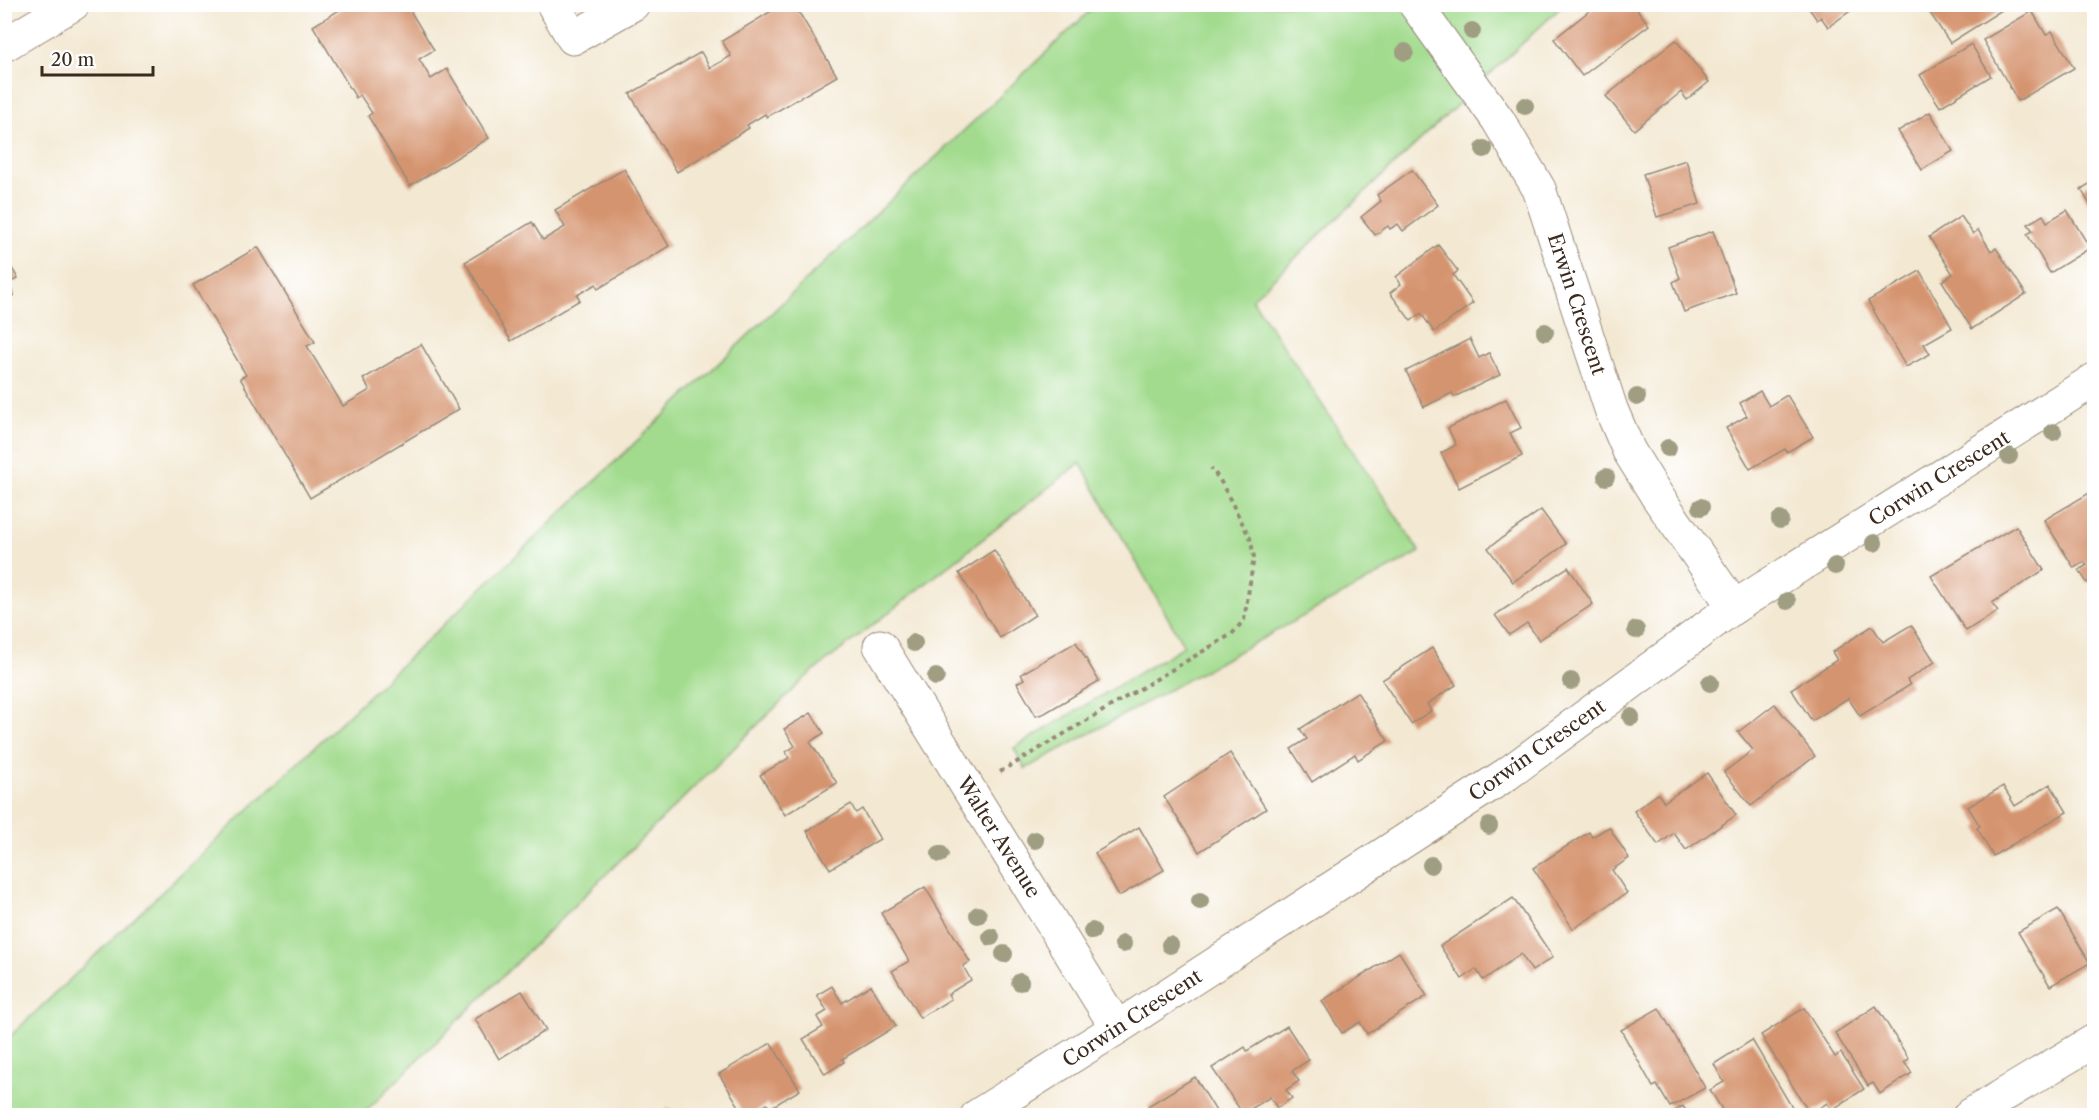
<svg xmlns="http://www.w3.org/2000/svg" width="2099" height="1120" font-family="'Libre Caslon Text',serif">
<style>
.green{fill:#a2db8e;stroke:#6e8256;stroke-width:1.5}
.building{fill:#d59470}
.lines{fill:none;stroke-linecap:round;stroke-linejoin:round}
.street-casing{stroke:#978978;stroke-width:35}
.path{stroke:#978978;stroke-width:4;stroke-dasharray:4.5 4.5;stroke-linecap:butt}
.street{stroke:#fff;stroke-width:33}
.tree{fill:#9f9d82}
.labels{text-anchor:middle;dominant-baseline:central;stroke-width:4.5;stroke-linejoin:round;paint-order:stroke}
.street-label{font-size:20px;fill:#3b2a1e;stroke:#fff}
</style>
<rect width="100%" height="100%" fill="#fff"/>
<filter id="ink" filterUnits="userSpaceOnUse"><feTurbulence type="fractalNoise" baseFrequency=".0167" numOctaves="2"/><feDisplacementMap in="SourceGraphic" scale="12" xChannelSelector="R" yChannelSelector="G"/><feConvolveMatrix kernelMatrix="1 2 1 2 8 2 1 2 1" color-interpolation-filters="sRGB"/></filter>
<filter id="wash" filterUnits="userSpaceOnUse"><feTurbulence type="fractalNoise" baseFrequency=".008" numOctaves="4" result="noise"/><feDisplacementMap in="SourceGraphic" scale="24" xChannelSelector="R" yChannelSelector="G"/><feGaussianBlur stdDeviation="1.35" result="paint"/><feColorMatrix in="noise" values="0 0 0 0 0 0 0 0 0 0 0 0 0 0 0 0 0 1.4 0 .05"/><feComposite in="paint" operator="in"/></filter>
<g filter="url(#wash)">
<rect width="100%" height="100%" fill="#f3e8d2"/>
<!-- green -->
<polygon class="green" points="1096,5 1563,5 1252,299 1420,552 1025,769 1014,748 1184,646 1080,463 805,678 362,1115 5,1116 5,1041"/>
<g id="blocks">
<!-- building -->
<g class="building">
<polygon points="349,4 406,4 434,50 419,59 431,79 447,69 489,138 410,186 368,116 372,113 360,95 356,98 313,26"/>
<polygon points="783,4 794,4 837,76 767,117 765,114 747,125 749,128 677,172 630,94 701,52 710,68 731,56 722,41"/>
<polygon points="1598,4 1633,4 1649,25 1582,76 1554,39"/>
<polygon points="1806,4 1860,4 1828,27 1821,17 1817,20"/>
<polygon points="1930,4 2002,4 2005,8 1950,43 1926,7"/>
<polygon points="2032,11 2046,35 2052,31 2074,68 2018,101 1983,40"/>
<polygon points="1676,40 1709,82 1687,100 1681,92 1634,130 1606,96"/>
<polygon points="1971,44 1991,76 1940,107 1920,75"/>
<polygon points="1930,112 1953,151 1922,170 1898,131"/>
<polygon points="1686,160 1700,204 1657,217 1643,174"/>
<polygon points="624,169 669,246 598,289 596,284 577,295 580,300 511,341 465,262 532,222 543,240 565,227 555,210"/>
<polygon points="1412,170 1438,205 1403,231 1398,224 1390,229 1388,226 1375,235 1361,217 1381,201 1377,195"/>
<polygon points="2094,181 2094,212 2081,189"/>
<polygon points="2067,210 2090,248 2050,273 2027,234 2033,231 2028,224 2043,215 2047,222"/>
<polygon points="1961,216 1973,234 1978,230 1991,251 1996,248 2026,294 1972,329 1942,281 1953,274 1929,237"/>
<polygon points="1713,231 1736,293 1684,312 1673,282 1680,278 1668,247"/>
<polygon points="1438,245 1458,271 1453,275 1473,303 1434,332 1421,313 1411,321 1390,293 1401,284 1396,277"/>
<polygon points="258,247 315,342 307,346 343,406 370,390 363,379 421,344 459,409 310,498 240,378 246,375 193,285"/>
<polygon points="4,256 18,278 8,284 14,295 4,301"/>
<polygon points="1920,271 1952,328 1924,344 1930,354 1906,367 1868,301"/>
<polygon points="1470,339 1479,358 1489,353 1500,375 1454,397 1452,393 1424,407 1406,371"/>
<polygon points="1760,391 1769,406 1787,395 1813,437 1787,452 1785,449 1750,469 1726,428 1747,416 1740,403"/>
<polygon points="1506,399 1521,428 1510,433 1522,456 1459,488 1441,453 1456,445 1448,428"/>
<polygon points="2091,492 2094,497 2094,578 2087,583 2079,570 2087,565 2084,562 2074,568 2044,520"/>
<polygon points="1541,510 1566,544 1513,582 1488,548"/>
<polygon points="2016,526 2044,570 1992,603 1998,611 1966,631 1931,576"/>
<polygon points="994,550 1035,615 1000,638 959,573"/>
<polygon points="1568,567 1593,604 1539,640 1527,623 1509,635 1495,615"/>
<polygon points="1911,625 1935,662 1907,680 1910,685 1860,716 1848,698 1812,721 1791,689 1837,660 1832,652 1872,626 1883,642"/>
<polygon points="1076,642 1099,681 1045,713 1036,716 1017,683 1024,679 1021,674"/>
<polygon points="1432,648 1456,685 1427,704 1431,711 1411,724 1382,680"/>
<polygon points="1357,692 1388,741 1358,760 1355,754 1312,782 1291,749 1307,739 1300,729"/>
<polygon points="1775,704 1815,756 1751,806 1724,772 1753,750 1738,732"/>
<polygon points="811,713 824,733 810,742 837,783 785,815 760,775 789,758 786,752 795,746 784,729"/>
<polygon points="1230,753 1266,809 1199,852 1164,797"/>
<polygon points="1707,773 1736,815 1686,850 1674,833 1658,845 1634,811 1658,794 1664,802"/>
<polygon points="2050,784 2067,812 1993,856 1977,828 1980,826 1968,807 2003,786 2015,806"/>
<polygon points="851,804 856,813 862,809 880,839 830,869 807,831"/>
<polygon points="1139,827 1164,870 1119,896 1095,853"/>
<polygon points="1609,827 1629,858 1612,870 1627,893 1573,929 1533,868 1589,832 1592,837"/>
<polygon points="925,887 970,962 963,966 971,980 948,994 951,999 920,1018 892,971 909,961 881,913"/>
<polygon points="1513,898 1553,957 1532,971 1521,954 1483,980 1476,969 1462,979 1440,946"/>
<polygon points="2058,909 2090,963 2050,986 2018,932"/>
<polygon points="1399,952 1427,996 1367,1034 1360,1022 1342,1033 1322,1001"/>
<polygon points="871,985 896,1026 842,1059 844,1062 825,1074 803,1039 823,1027 817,1017 827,1011 817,995 832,986 842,1003"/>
<polygon points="522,991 546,1030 499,1059 475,1019"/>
<polygon points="1876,1006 1909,1059 1904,1062 1912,1073 1880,1094 1873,1083 1868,1086 1835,1033"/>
<polygon points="1659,1008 1705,1088 1670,1107 1657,1085 1653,1087 1621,1030"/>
<polygon points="1804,1008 1835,1057 1841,1053 1864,1089 1832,1110 1827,1103 1810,1114 1761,1035"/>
<polygon points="1287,1026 1309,1060 1292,1071 1299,1081 1286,1090 1292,1098 1277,1108 1270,1097 1243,1114 1212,1068 1245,1047 1247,1051"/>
<polygon points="1752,1040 1797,1116 1726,1116 1710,1090 1724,1082 1714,1064"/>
<polygon points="771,1043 800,1090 770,1108 767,1104 749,1116 745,1116 719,1074"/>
<polygon points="1195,1077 1219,1116 1154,1116 1148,1106"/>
<polygon points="1683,1106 1689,1116 1667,1116"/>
<polygon points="669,1108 674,1116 657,1116"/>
</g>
</g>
</g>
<g filter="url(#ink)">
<use href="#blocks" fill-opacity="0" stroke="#978978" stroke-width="1.5"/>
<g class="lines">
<defs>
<g id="street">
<polyline points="553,4 573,38 633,4"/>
<polyline points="1415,4 1498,120 1539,189 1611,409 1629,451 1657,496 1734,607"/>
<polyline points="4,45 73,4"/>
<polyline points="880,646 1117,1028"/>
<polyline points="977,1116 1117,1028 1507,774 1734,607 2094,380"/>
<polyline points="1969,1116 2094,1041"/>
</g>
</defs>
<!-- street casing -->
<use href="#street" class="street-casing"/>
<!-- path -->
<polyline class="path" points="1000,772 1232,634 1244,620 1254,557 1250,538 1220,480 1211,468"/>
<!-- street -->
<use href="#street" class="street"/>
</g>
<!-- trees -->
<g class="tree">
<circle cx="1472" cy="31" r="9"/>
<circle cx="1405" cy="52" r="9"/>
<circle cx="1525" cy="106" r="9"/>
<circle cx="1484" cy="149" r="9"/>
<circle cx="1545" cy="332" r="9"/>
<circle cx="1637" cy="397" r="9"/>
<circle cx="2053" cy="432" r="9"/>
<circle cx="1668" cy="448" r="9"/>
<circle cx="2009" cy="456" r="9"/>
<circle cx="1606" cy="477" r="9"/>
<circle cx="1701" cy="507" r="9"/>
<circle cx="1780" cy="520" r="9"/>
<circle cx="1874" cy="543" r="9"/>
<circle cx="1835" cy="566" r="9"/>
<circle cx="1787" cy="601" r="9"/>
<circle cx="1636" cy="630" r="9"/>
<circle cx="914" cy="643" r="9"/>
<circle cx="936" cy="677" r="9"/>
<circle cx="1571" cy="681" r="9"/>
<circle cx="1710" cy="683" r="9"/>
<circle cx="1631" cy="717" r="9"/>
<circle cx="1489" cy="826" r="9"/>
<circle cx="1035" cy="840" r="9"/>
<circle cx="940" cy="854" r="9"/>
<circle cx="1431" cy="865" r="9"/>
<circle cx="1200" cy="901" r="9"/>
<circle cx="978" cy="915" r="9"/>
<circle cx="1092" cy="931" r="9"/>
<circle cx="991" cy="937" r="9"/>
<circle cx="1123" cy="944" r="9"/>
<circle cx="1170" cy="945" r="9"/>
<circle cx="1004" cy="954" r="9"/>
<circle cx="1020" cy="982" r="9"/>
</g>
</g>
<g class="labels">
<!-- street labels -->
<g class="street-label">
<text transform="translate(1577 304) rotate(72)">Erwin Crescent</text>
<text transform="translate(1939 478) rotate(-32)">Corwin Crescent</text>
<text transform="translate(1537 750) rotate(-35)">Corwin Crescent</text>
<text transform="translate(999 837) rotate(58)">Walter Avenue</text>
<text transform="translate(1132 1018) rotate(-33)">Corwin Crescent</text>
</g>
</g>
<!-- margin -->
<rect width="2099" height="1120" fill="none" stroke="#fff" stroke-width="24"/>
<!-- scale -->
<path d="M42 66v9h111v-9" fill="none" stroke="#3b2a1e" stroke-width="3"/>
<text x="51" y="66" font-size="18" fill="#3b2a1e" stroke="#ffffff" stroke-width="4.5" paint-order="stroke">20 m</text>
</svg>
